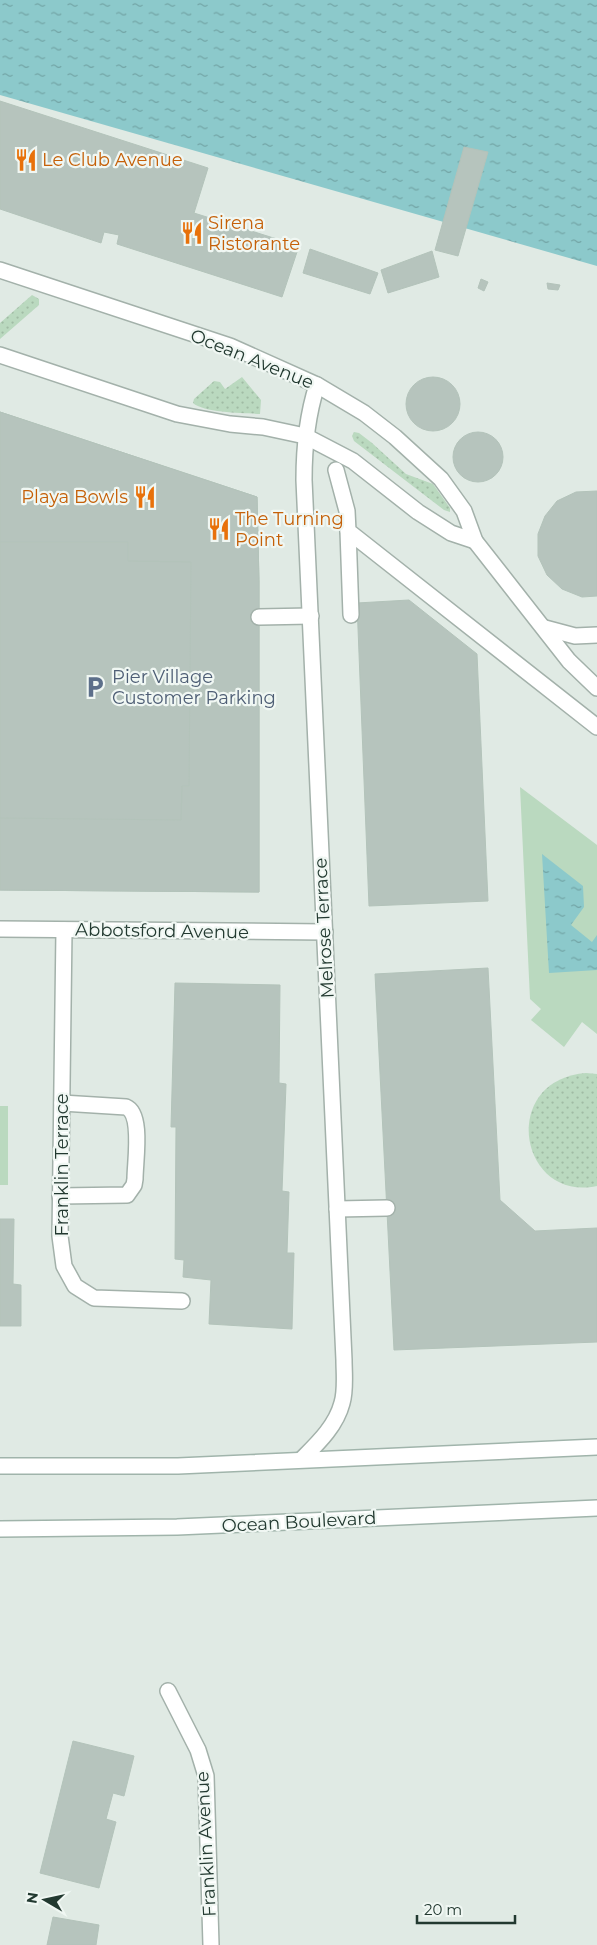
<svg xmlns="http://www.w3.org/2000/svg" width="597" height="1945" font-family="Montserrat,sans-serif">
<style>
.green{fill:url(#green-dots)}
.pitch{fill:#bad9bf}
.water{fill:url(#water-ripples)}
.building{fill:#b6c4bd;stroke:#b3c3ba}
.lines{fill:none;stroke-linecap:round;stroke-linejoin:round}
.service-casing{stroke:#a3b1aa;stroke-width:18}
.pedestrian-casing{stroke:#a3b1aa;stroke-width:18}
.minor-casing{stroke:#a3b1aa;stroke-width:18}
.secondary-casing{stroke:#a0b4ab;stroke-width:18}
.service{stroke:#fff;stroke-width:15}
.pedestrian{stroke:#fff;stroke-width:15}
.minor{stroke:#fff;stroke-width:15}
.secondary{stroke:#fff;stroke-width:15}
.labels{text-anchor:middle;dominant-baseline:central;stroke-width:4.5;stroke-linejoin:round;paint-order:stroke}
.food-label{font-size:18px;fill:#c56008;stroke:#f0f7f3;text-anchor:start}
.street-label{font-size:18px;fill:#223930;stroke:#f0f7f3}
.service-label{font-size:18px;fill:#4e5e75;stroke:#f0f7f3;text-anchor:start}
</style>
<defs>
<pattern id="green-dots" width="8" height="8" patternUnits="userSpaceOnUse" patternTransform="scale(1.25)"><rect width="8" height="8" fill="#bad9bf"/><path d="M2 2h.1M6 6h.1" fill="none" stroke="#a0bba4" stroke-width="1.8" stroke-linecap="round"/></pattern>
<pattern id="water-ripples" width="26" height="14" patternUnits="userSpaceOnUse" patternTransform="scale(1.25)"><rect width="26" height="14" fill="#8cc9cb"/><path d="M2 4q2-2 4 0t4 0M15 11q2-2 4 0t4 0" fill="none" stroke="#72a4a5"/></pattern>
</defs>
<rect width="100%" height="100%" fill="#e0eae4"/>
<!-- green -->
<g class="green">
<polygon points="32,295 39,299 39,305 0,339 0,323"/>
<path d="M242 377 261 400 260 414C245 413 204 413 193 403L194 399 214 381 220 382 225 389Z"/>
<polygon points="354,432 359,433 372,443 406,474 433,484 450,508 450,512 444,510 354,441 352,436"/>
<path d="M586 1073 597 1074V1186C519 1203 498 1080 586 1073Z"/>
</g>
<!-- pitch -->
<g class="pitch">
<polygon points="520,787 597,845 597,1034 582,1022 564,1047 531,1020 541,1009 530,999"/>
<rect x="0" y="1106" width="8" height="79"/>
</g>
<!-- water -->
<g class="water">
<polygon points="0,0 597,0 597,266 0,95"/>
<polygon points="542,854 583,886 584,907 571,925 592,942 597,935 597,970 549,973"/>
</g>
<!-- building -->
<g class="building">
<polygon points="0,101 208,168 194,213 299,246 282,297 117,244 119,235 104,232 101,243 0,209"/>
<polygon points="464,147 488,152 458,256 435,250"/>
<polygon points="310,249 378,273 370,294 303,273"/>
<polygon points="432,251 439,277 388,293 381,270"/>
<polygon points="481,279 488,282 484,291 478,288"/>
<polygon points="547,283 560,285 558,290 548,289"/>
<circle cx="433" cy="404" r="27"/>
<polygon points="0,412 257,497 259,582 259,892 0,890 0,830 197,832 198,819 181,820 182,786 199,784 200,738 189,738 190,636 202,635 202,561 141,561 139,525 0,526"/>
<polygon points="0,412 257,497 259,582 259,892 0,890"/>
<circle cx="478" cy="457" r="25"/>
<polygon points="597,491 597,596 582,597 562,589 547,575 538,556 538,534 545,516 557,501 576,492"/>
<polygon points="0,542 128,542 128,561 191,562 189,786 182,786 181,820 0,818"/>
<polygon points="409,600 477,654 488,901 369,906 357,603"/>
<polygon points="488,968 500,1200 535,1231 597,1228 597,1342 394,1350 375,974"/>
<polygon points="175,983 280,985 279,1083 286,1084 282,1191 289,1192 287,1253 294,1253 292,1329 209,1324 211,1280 183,1277 184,1260 175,1259 176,1127 171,1127"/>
<polygon points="0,1219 14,1219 13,1284 21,1285 21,1326 0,1326"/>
<polygon points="73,1741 134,1756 124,1796 113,1793 106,1819 116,1822 99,1888 40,1873"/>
<polygon points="53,1917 99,1925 96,1945 47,1945"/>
</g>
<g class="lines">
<defs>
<g id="service">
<polyline points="259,617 311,616"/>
<polyline points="64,930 60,1236 64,1266 75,1286 94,1298 182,1301"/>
<path d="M60 1196 127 1195 134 1185 135 1179C135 1161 143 1114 126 1107L62 1103"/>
<polyline points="337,1209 387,1208"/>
</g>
<g id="pedestrian">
<polyline points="336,470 347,511 348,531 597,727"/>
<polyline points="348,531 351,615"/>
</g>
<g id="minor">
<polyline points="0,270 230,346 317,385 364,413 395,437 441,479 464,511 475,541 569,661 597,688"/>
<polyline points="0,355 177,414 230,424 263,427 305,436 353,461 418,512 451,533 475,541"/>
<polyline points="545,628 575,636 597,635"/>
<polyline points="0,929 325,932"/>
<path d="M302 1459C318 1443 336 1426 342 1403 346 1390 344 1373 344 1360L304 480C304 447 307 416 317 385"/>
<polyline points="168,1691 198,1750 206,1776 211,1945"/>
</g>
<g id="secondary">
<polyline points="0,1466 178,1466 597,1447"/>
<polyline points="0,1529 177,1527 597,1508"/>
</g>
</defs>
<!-- service casing -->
<use href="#service" class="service-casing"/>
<!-- pedestrian casing -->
<use href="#pedestrian" class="pedestrian-casing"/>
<!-- minor casing -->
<use href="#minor" class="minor-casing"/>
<!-- secondary casing -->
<use href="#secondary" class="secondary-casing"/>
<!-- service -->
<use href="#service" class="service"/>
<!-- pedestrian -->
<use href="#pedestrian" class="pedestrian"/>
<!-- minor -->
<use href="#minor" class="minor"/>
<!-- secondary -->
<use href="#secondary" class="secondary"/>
</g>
<!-- icons -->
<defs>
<symbol id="restaurant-bare" viewBox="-9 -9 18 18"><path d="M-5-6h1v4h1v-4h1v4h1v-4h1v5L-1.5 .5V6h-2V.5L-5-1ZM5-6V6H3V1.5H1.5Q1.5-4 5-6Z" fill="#e8710a" stroke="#f0f7f3" stroke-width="2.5" paint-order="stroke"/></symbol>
<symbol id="parking-bare" viewBox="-9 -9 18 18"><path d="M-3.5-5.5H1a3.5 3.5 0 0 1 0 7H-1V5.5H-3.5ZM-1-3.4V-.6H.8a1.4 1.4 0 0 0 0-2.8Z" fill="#5c6f8a" stroke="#f0f7f3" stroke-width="2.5" paint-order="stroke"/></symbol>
</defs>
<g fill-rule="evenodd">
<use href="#restaurant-bare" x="10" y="144" width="32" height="32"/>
<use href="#restaurant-bare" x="176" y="217" width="32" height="32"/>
<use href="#restaurant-bare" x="129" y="481" width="32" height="32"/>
<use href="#restaurant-bare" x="203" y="513" width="32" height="32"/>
<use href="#parking-bare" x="79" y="671" width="32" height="32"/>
</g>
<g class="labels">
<!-- food labels -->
<g class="food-label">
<text x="42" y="160">Le Club Avenue</text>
<text x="208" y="223">Sirena<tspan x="208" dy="21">Ristorante</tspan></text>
<text x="128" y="497" text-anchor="end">Playa Bowls</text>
<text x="235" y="519">The Turning<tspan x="235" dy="21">Point</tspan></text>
</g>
<!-- street labels -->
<g class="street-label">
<text transform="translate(252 359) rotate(22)">Ocean Avenue</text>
<text transform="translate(324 928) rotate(-93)">Melrose Terrace</text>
<text transform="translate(162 931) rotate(1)">Abbotsford Avenue</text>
<text transform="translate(62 1165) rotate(-90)">Franklin Terrace</text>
<text transform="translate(299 1522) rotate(-3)">Ocean Boulevard</text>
<text transform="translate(206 1844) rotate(-93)">Franklin Avenue</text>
</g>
<!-- service labels -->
<g class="service-label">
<text x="112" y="677">Pier Village<tspan x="112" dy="21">Customer Parking</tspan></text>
</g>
</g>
<!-- north arrow -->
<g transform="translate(45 1900) rotate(279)" stroke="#f0f7f3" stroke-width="4" paint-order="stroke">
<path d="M0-4L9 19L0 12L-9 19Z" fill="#223930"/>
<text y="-8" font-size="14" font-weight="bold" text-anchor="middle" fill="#223930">N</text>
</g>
<!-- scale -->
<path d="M417 1915v8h98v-8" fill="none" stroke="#223930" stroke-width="2.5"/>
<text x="424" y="1915" font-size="15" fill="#223930" stroke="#f0f7f3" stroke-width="4" paint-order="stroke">20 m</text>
</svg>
